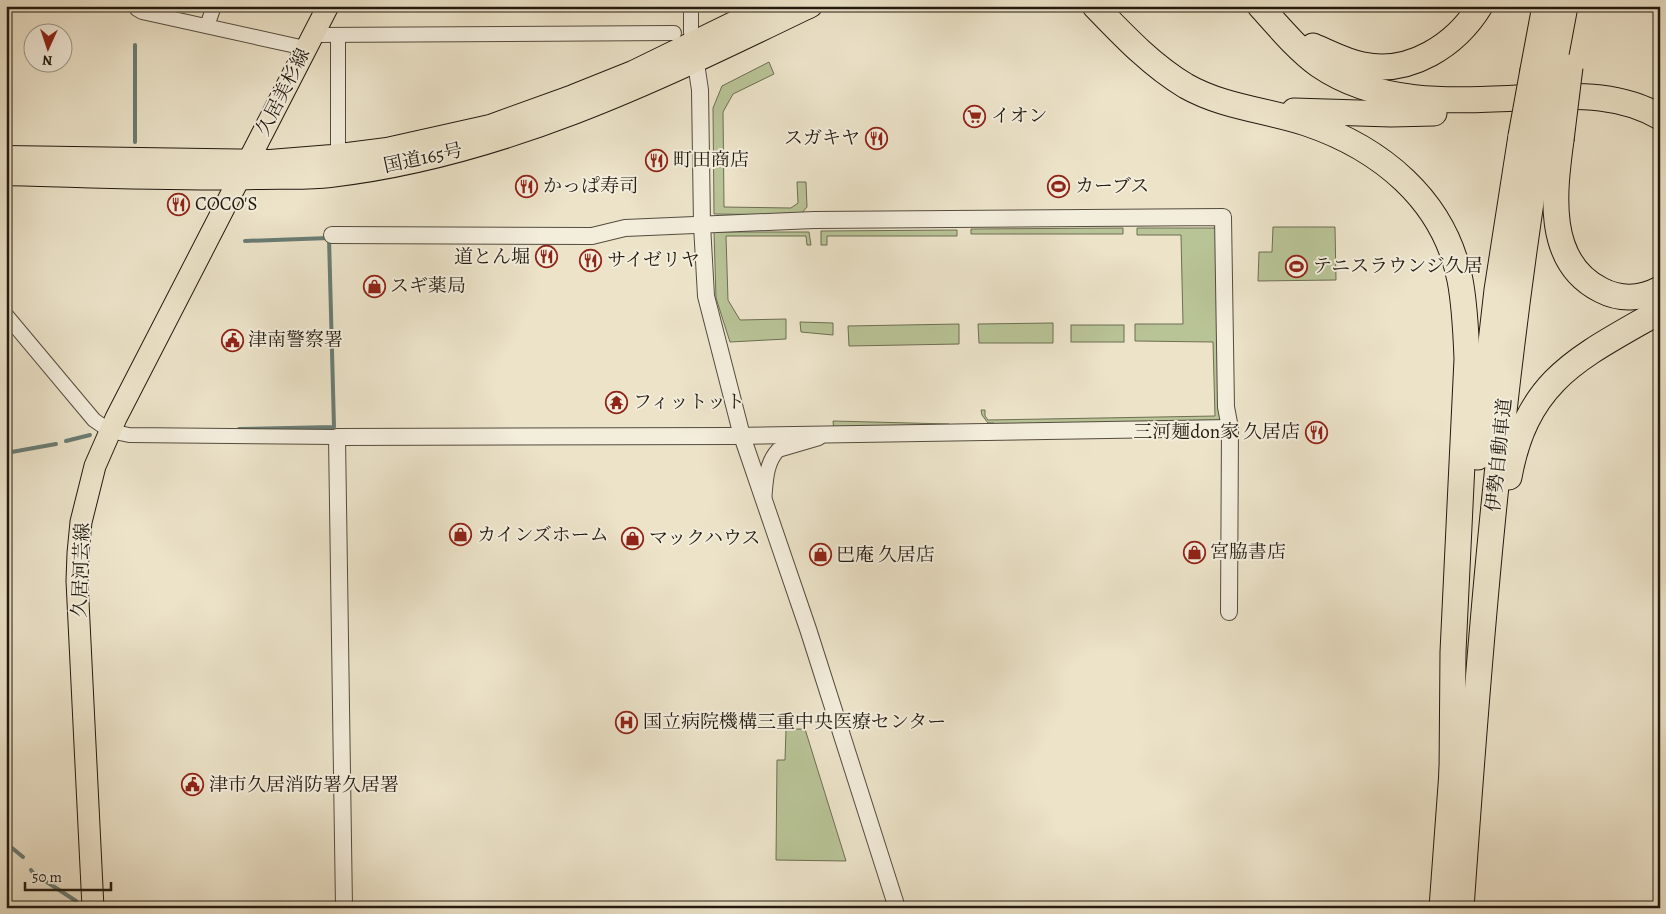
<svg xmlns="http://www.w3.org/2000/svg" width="1666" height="914" font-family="Alegreya,'Noto Serif JP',serif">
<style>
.green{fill:#b8c396;stroke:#6d6e53}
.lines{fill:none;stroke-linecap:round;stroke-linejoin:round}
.stream{stroke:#697c74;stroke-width:4}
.minor-casing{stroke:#544c3e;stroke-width:16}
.tertiary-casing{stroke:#544c3e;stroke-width:18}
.primary-casing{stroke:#221a10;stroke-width:23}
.trunk-casing{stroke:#221a10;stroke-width:24}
.motorway-casing{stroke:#221a10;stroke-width:27}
.minor{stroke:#f3eddc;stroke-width:14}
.tertiary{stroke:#f3eddc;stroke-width:16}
.primary{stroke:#ece3c9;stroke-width:21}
.trunk{stroke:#ece3c9;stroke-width:22}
.motorway{stroke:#ece3c9;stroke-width:25}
.motorway-bridge-casing{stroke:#221a10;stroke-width:27;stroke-linecap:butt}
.motorway-bridge{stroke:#ece3c9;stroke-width:25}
.labels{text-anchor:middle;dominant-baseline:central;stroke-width:4;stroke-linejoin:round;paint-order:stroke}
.street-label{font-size:19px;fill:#221a10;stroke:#f3eddc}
.poi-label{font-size:19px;fill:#221a10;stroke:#f3eddc;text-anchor:start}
</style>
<rect width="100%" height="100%" fill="#ece3c9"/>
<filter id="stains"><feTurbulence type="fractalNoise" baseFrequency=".004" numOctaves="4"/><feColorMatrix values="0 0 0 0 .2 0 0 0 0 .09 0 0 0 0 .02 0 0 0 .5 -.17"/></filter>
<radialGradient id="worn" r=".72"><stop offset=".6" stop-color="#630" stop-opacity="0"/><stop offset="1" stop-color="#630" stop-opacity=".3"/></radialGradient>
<!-- green -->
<g class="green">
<polygon points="769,62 774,74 733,94 723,112 724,207 791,208 798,203 797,182 806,182 807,207 800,215 714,214 713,108 722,86"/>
<polygon points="1273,227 1335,227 1336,280 1258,281 1259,252 1272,252"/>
<polygon points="1123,228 1123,234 971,234 971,229"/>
<polygon points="1137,228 1219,228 1224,426 994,430 994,423 988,423 982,415 981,410 985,410 985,416 988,420 1215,416 1213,342 1135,341 1135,324 1183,324 1181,235 1137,235"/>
<polygon points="957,230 957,236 827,236 827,245 821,245 821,231"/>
<polygon points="714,232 809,232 811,245 807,245 806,236 726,236 728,300 740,320 786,319 786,339 730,342 716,298"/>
<polygon points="800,322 833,323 833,335 801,332"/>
<polygon points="1053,323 1053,343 979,343 978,324"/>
<polygon points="959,324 959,344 849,346 848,326"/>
<rect x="1071" y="325" width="53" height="17"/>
<polygon points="833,421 949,424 950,428 834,431"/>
<polygon points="786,729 805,729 846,861 776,860 777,760 785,760"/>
</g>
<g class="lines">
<!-- stream -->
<g class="stream">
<polyline points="135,45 135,142"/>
<polyline points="239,429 334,427 329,238 245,241"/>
<polyline points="66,441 90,435"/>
<polyline points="6,453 56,444"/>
<polyline points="6,843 23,857"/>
<polyline points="31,870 33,873 76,901"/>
</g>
<defs>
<g id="minor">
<polyline points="137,6 137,9 142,12 305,48"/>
<polyline points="691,6 691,32 693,44"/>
<polyline points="207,26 214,6"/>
<polyline points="313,35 674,33"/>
<polyline points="338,155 338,35"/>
<polyline points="6,315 94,420 110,431 129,435 337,437"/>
<path d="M764 501C766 483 765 464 778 450L819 438"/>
</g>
<g id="tertiary">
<polyline points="694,50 700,90 702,225 706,296 742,436 808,629 897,908"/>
<polyline points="332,235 592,236 625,228 814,220 1223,217 1226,407 1230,428 1229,612"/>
<polyline points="344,908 337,437 733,436 1230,428"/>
</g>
<polyline id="primary" points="93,908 77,581 78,553 81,522 95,466 116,418 328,6"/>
<g id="trunk">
<polyline points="6,157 270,161 332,156 387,149 490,126 573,96 633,72 768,6"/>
<path d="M6 174C90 176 174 180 258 178 282 177 307 179 330 176 503 156 656 81 811 6"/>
</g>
<g id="motorway">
<path d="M1095 6C1123 35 1151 65 1186 86 1223 107 1266 110 1306 123 1380 148 1444 199 1460 280 1465 306 1466 333 1467 359L1453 652 1452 774"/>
<path d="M1260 6C1278 26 1298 50 1319 65 1383 109 1465 100 1538 97 1579 95 1623 95 1660 117"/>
<path d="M1313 46C1330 53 1346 62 1363 65 1410 75 1456 45 1480 6"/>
<polyline points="1533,70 1545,6"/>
<polyline points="1553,70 1565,6"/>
<polyline points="1294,111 1391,114 1434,113"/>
<path d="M1561 140C1554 192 1545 262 1601 290 1620 300 1641 299 1660 289"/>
<polyline points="1478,457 1497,290 1521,136"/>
<path d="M1509 477C1527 378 1581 357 1660 311"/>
<polyline points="1442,908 1453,758"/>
<path d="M1461 908C1479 650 1500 392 1541 137"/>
</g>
</defs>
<!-- minor casing -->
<use href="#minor" class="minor-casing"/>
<!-- tertiary casing -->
<use href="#tertiary" class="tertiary-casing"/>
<!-- primary casing -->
<use href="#primary" class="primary-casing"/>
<!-- trunk casing -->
<use href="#trunk" class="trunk-casing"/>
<!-- motorway casing -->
<use href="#motorway" class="motorway-casing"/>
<!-- minor -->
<use href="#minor" class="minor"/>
<!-- tertiary -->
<use href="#tertiary" class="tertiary"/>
<!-- primary -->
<use href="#primary" class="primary"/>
<!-- trunk -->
<use href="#trunk" class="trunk"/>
<!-- motorway -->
<use href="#motorway" class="motorway"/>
<defs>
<g id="motorway-bridge">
<polyline points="1521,136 1533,70"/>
<polyline points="1541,137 1553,70"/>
<polyline points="1561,140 1570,67"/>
</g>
</defs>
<!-- motorway-bridge casing -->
<use href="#motorway-bridge" class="motorway-bridge-casing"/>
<!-- motorway-bridge -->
<use href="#motorway-bridge" class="motorway-bridge"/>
</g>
<!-- icons -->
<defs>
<symbol id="supermarket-ring" viewBox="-11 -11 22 22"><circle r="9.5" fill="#f3eddc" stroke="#8f2418" stroke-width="1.5"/><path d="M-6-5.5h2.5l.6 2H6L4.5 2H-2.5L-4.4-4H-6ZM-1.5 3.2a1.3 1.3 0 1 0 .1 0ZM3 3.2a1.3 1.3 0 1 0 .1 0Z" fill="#8f2418"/></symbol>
<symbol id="restaurant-ring" viewBox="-11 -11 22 22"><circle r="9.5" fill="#f3eddc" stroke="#8f2418" stroke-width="1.5"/><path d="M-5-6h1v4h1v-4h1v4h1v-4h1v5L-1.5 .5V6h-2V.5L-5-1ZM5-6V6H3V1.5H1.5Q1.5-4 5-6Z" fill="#8f2418"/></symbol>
<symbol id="stadium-ring" viewBox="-11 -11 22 22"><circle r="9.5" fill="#f3eddc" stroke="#8f2418" stroke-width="1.5"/><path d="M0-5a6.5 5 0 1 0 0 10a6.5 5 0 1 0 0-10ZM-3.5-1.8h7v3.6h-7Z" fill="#8f2418"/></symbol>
<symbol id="shop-ring" viewBox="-11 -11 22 22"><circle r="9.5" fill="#f3eddc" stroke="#8f2418" stroke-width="1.5"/><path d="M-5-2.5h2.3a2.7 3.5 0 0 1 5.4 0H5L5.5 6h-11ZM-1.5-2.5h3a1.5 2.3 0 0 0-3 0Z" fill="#8f2418"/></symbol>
<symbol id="civic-ring" viewBox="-11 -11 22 22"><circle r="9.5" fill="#f3eddc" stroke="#8f2418" stroke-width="1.5"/><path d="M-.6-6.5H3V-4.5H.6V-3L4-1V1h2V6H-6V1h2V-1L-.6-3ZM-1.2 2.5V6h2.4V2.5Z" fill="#8f2418"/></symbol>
<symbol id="temple-ring" viewBox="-11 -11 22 22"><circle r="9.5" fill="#f3eddc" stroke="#8f2418" stroke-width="1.5"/><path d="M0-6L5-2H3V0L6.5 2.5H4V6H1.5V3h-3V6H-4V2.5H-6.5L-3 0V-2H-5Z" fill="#8f2418"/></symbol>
<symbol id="hospital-ring" viewBox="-11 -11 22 22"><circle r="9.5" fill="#f3eddc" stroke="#8f2418" stroke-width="1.5"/><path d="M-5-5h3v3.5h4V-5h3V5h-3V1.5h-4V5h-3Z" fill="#8f2418"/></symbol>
</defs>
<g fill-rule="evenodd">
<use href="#supermarket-ring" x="962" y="104" width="25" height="25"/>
<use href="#restaurant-ring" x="864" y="126" width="25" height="25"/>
<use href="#restaurant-ring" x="644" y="148" width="25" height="25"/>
<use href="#restaurant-ring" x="514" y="174" width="25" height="25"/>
<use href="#stadium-ring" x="1046" y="174" width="25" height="25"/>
<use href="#restaurant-ring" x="166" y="192" width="25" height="25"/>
<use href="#restaurant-ring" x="534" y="244" width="25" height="25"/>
<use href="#restaurant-ring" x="578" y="248" width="25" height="25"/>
<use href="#stadium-ring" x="1284" y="254" width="25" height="25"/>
<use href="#shop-ring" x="362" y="274" width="25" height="25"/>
<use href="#civic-ring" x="220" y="328" width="25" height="25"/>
<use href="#temple-ring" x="604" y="390" width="25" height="25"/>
<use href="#restaurant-ring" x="1304" y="420" width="25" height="25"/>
<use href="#shop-ring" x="448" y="522" width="25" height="25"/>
<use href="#shop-ring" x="620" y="526" width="25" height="25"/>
<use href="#shop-ring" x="1182" y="540" width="25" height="25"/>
<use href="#shop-ring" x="808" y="542" width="25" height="25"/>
<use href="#hospital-ring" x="614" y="710" width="25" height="25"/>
<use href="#civic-ring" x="180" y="772" width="25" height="25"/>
</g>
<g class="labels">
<!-- street labels -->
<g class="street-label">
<text transform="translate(283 92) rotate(-63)">久居美杉線</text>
<text transform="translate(423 158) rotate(-12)">国道165号</text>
<text transform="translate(1499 455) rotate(-84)">伊勢自動車道</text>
<text transform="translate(81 570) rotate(-88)">久居河芸線</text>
</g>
<!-- poi labels -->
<g class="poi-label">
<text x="991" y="116">イオン</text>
<text x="860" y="138" text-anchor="end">スガキヤ</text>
<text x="673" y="160">町田商店</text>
<text x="543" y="186">かっぱ寿司</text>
<text x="1075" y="186">カーブス</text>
<text x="195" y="204">COCO'S</text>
<text x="530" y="257" text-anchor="end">道とん堀</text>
<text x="607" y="260">サイゼリヤ</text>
<text x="1313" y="266">テニスラウンジ久居</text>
<text x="390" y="286">スギ薬局</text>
<text x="248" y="340">津南警察署</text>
<text x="633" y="402">フィットット</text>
<text x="1300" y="432" text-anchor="end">三河麺don家 久居店</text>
<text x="477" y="535">カインズホーム</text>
<text x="649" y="538">マックハウス</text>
<text x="1210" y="552">宮脇書店</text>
<text x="836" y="555">巴庵 久居店</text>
<text x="643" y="722">国立病院機構三重中央医療センター</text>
<text x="209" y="785">津市久居消防署久居署</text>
</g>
</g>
<!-- margin -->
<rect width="1666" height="914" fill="none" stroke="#ece3c9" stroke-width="25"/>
<rect x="8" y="8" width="1651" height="899" fill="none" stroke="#221a10" stroke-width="2.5"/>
<rect x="12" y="12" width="1641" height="889" fill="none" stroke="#221a10"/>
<!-- north arrow -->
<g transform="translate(48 48) rotate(183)"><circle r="24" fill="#f3eddc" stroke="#9f998a"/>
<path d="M0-4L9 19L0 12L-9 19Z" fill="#8f2418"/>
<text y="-8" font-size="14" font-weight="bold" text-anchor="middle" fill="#221a10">N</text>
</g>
<!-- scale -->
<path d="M25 882v8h86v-8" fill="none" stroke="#221a10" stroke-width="2.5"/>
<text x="32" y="882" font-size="15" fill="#221a10" stroke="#f3eddc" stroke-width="4" paint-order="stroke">50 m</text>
<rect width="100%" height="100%" filter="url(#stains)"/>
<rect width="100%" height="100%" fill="url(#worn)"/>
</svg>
